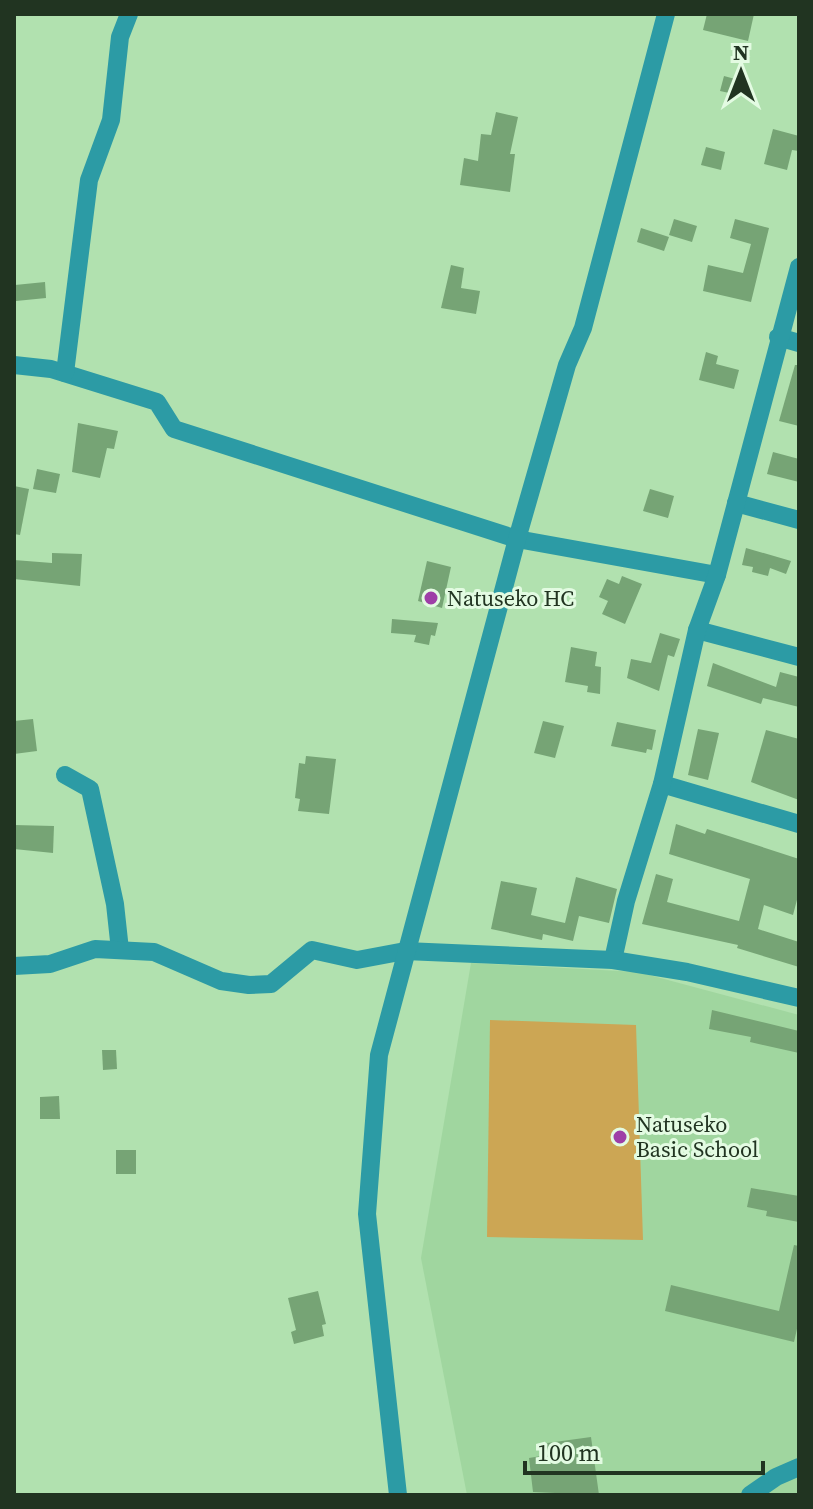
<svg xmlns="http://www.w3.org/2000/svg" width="813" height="1509" font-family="'Source Serif 4',serif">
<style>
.built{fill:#a0d69f}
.green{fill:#cca654}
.building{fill:#76a475}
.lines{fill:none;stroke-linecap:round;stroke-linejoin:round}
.minor{stroke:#2c9ba5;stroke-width:18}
.poi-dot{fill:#9e3fa7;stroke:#e3fbe2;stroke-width:3}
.labels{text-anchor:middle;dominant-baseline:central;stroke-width:6;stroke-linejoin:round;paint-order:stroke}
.poi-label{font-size:22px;fill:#213421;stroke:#e3fbe2;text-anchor:start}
</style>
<rect width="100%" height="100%" fill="#b1e1af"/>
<!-- built -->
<polygon class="built" points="471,963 638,972 799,1015 799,1495 467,1495 421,1258"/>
<!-- green -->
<polygon class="green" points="490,1020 636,1025 643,1240 487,1237"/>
<!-- building -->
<g class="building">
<polygon points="707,14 754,14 748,41 703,30"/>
<polygon points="724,76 746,82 743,96 720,91"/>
<polygon points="496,112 518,117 510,154 515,154 510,192 460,185 464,158 478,161 481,134 491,135"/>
<polygon points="773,129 799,136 799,151 792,150 787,170 764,164"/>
<polygon points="706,147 725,152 721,170 701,165"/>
<polygon points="674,219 697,226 692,242 669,235"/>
<polygon points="735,219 769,228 751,302 703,291 708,265 743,273 751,244 730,238"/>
<polygon points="641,228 669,237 664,251 637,242"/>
<polygon points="451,265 464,268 461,288 480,291 476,314 441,308"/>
<polygon points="45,282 46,298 16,301 15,285"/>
<polygon points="706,352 718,356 716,364 739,370 734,389 699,380"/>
<polygon points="795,365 799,365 799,426 779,421"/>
<polygon points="78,423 118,431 114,449 107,448 100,478 72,472"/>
<polygon points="773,452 799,459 799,482 767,474"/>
<polygon points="37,469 60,474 56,493 33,489"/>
<polygon points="14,486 29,489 20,535 14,534"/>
<polygon points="650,489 674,496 668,518 643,511"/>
<polygon points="746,548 791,561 786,574 770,568 768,576 752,572 753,567 742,565"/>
<polygon points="52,553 82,554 80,586 14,579 14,560 52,563"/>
<polygon points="427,561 451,567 442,608 418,601"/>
<polygon points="622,576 642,584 625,624 602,614 608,601 599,597 607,579 619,584"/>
<polygon points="392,619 438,623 435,636 431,635 429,645 414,642 416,635 391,633"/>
<polygon points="660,633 680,639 674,657 668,655 659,691 627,678 631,659 651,663"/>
<polygon points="571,647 597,652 595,666 601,667 600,694 587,692 588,686 565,682"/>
<polygon points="713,663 776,687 780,672 799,677 799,707 763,698 761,704 707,686"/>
<polygon points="33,719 37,751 14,754 14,721"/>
<polygon points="543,721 564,726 555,758 534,753"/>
<polygon points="617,722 656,730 652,750 647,749 646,753 611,746"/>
<polygon points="698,729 719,733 708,780 688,775"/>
<polygon points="766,730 799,739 799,800 751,782"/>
<polygon points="306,756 336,759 329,814 298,811 300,799 295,798 299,763 305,764"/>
<polygon points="676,824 705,834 707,829 799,859 799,892 793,915 764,905 758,929 799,942 799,967 737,948 738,945 642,924 656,874 673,879 667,902 739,921 750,879 669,854"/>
<polygon points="14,825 54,826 53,853 14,849"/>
<polygon points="576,877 617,889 609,923 579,916 573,941 543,934 542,940 491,929 501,881 537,888 531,915 565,923"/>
<polygon points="712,1010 799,1031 799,1053 750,1042 751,1037 709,1029"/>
<polygon points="102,1050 116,1050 117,1069 103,1070"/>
<polygon points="59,1096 60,1119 40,1119 40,1097"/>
<rect x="116" y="1150" width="20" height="24"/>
<polygon points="751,1188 799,1196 799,1222 766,1216 767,1211 747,1207"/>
<polygon points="794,1245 799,1246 799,1320 794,1342 665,1311 671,1285 779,1311"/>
<polygon points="318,1291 326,1324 322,1325 324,1336 294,1344 291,1332 296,1330 288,1298"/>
<polygon points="591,1437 599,1495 533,1492 529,1458 541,1456 540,1444"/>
</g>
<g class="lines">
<!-- minor -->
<g class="minor">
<polyline points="778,337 799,343"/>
<polyline points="14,365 51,369 157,402 174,429 517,539 717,575"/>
<polyline points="65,373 89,180 111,120 120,37 129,14"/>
<polyline points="736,503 799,520"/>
<polyline points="697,630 799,657"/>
<polyline points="65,775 90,789 115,904 120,950"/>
<polyline points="662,784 799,824"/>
<polyline points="613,960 626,901 662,784 697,630 717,575 799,267"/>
<polyline points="14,966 50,964 95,949 154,952 221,981 249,985 271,984 312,950 357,960 405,951 613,960 687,972 799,998"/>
<polyline points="398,1495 367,1214 379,1055 517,539 567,365 583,328 666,14"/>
<polyline points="750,1495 776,1477 799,1467"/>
</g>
</g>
<!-- markers -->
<g class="poi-dot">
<circle cx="431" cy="598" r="8"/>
<circle cx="620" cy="1137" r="8"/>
</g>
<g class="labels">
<!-- poi labels -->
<g class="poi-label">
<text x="447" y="598">Natuseko HC</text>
<text x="636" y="1124">Natuseko<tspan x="636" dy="25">Basic School</tspan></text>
</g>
</g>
<!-- border -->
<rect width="813" height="1509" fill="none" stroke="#213421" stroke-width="32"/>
<!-- north arrow -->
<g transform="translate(741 72)" stroke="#e3fbe2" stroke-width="6" paint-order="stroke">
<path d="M0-6L14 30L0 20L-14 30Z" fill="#213421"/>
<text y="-12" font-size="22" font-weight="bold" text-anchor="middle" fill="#213421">N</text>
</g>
<!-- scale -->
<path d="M525 1461v12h238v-12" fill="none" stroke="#213421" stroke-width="4"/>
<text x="537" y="1461" font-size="24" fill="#213421" stroke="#e3fbe2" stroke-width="6" paint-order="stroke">100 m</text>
</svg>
